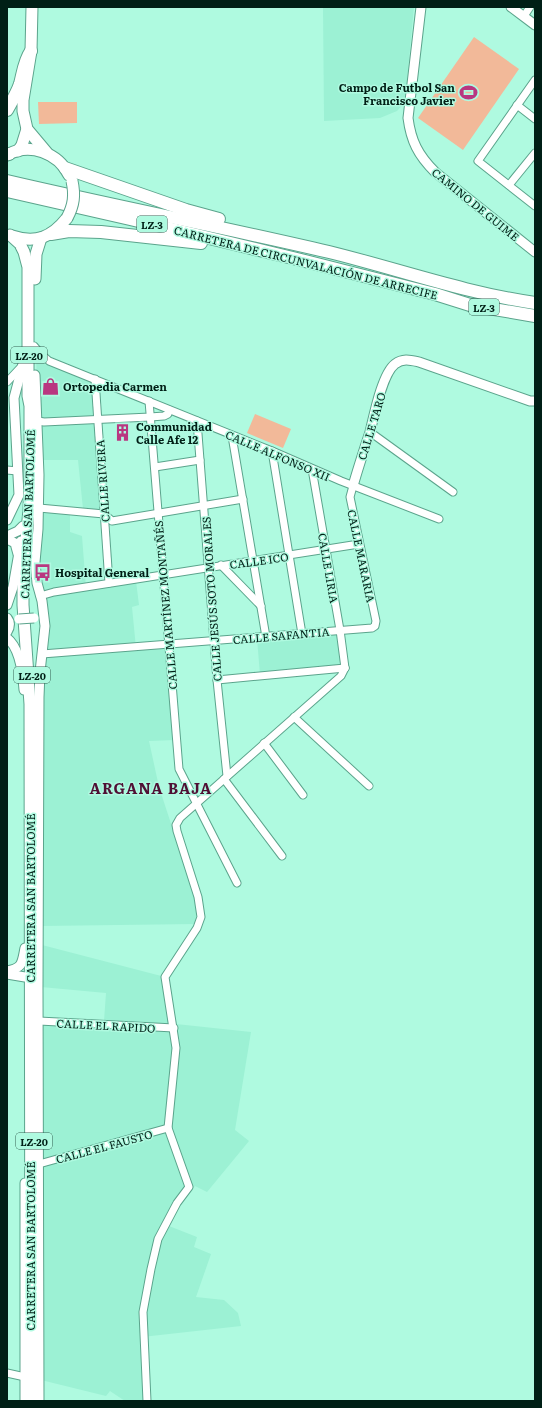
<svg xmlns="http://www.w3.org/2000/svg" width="542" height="1408" font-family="Literata,serif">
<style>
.built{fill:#9cf1d4}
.pitch{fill:#f2b999}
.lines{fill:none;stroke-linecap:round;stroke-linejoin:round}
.street-casing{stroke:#5ba48c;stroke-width:9}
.secondary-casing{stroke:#5ba48c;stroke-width:11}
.primary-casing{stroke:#5ba48c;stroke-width:13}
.highway-casing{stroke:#5ba48c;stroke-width:14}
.street{stroke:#fff;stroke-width:7}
.secondary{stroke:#fff;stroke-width:9}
.primary{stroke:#fff;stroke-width:11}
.highway{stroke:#fff;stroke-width:12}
.secondary-bridge-casing{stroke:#5ba48c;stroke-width:11;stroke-linecap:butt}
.primary-bridge-casing{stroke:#5ba48c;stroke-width:13;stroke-linecap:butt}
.secondary-bridge{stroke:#fff;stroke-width:9}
.primary-bridge{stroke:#fff;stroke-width:11}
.labels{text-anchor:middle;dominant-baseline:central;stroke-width:3;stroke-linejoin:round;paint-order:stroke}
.shield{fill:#affae0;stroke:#346153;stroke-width:1}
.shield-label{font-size:10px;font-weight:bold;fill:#001f16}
.poi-label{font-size:11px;font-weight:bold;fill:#001f16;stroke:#affae0;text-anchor:start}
.street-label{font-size:11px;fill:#001f16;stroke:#affae0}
.district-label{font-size:15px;font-weight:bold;letter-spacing:1px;fill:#4f1034;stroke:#affae0}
</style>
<rect width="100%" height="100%" fill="#affae0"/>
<!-- built -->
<g class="built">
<polygon points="323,7 414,7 405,102 397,111 380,118 324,121"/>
<polygon points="36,359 46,361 93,381 102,512 83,509 78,460 41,460"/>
<polygon points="40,510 70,512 70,532 82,536 86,588 136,581 139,605 132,607 136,648 167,645 175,740 149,741 159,787 196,900 196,924 41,926 42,715 45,610 39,584"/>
<polygon points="339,631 344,667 260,675 257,638"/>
<polygon points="42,945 169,978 176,1024 251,1032 235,1130 249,1141 207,1192 195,1186 182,1203 169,1226 197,1237 194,1247 211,1254 196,1297 224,1300 238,1313 241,1326 142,1337 144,1401 125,1401 110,1391 106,1396 41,1380 42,1018 104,1021 106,993 41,987"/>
</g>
<!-- pitch -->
<g class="pitch">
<polygon points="474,37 519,69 463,150 418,118"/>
<polygon points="38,102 77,102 77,123 39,124"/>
<polygon points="255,414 291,429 283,448 247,433"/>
</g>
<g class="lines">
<defs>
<g id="street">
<polyline points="524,16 530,7"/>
<polyline points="535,80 478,161 535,206"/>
<polyline points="517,105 535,119"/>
<polyline points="509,185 535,153"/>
<polyline points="34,346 40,353 49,361 272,451 341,481 439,519"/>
<polyline points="95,379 109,583"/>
<polyline points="7,382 22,366"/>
<polyline points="149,401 179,769 237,883"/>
<polyline points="38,421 44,422 150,417 164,416 168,414 169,410"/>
<polyline points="197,421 217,680 227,776"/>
<polyline points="370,432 453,492"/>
<polyline points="232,436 266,637"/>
<polyline points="272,451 302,634"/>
<polyline points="155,467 200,460"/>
<polyline points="312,469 340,630 345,668"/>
<polyline points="7,470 17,471"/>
<polyline points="39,508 104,514 112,521 243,499"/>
<polyline points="221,565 261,606"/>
<polyline points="40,596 54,592 359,544"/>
<polyline points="42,654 372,628 375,626 376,621 350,497 353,486"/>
<polyline points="217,680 345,668"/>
<polyline points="294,717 369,786"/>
<polyline points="264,743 303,795"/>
<polyline points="224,779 282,856"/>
<polyline points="39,1021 174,1028"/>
<polyline points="39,1164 168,1128"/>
<polyline points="7,1373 25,1377"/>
<polyline points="147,1401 143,1312 151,1269 158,1239 177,1203 189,1187 168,1128 176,1048 165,977 197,928 201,917 198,897 177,831 176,825 180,818 341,676 345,668"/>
</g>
<g id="secondary">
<path d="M421 7 408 118C411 141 418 155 435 172L535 252"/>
<polyline points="511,7 535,25"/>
<polyline points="35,375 39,475 38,529 35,562 37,583 42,601 45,626 40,672 39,697 38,987 39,1401"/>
<path d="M353 486C358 468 364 450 370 432 374 416 382 374 395 364 403 358 410 360 419 362L530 401H535"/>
<polyline points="7,520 19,495 14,398 23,364"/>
<polyline points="7,536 18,531 23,526"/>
<polyline points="7,539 15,543 18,554"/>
<polyline points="7,605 13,587 21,541"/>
<path d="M7 618C11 623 10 627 7 632"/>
<path d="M7 638C20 648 23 675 24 690"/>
<path d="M7 971C23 968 22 963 25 948"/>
<polyline points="7,974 25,977"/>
<polyline points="25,1401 25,1183"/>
</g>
<g id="primary">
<polyline points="32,7 31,51 23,100 23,111 27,129 48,154"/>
<polyline points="18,151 22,145 27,129"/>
<path d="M7 155C30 142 58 153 69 175"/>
<polyline points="10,235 20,244 24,252 28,267 28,396 30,406 30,478 29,510 23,570 23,605 30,704 31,1401"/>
<path d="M12 236C36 244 52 237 67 218"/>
<polyline points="35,279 36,254 41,238"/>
</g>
<g id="highway">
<path d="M7 110C12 101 17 93 20 84 23 73 24 61 31 51"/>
<polyline points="7,154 9,154"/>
<polyline points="65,168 186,210 219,219"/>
<path d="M7 181C114 206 222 227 329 252 398 269 465 293 535 303"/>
<polyline points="7,191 130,219 297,259 435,294 470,305 535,316"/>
<polyline points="51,234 69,231 101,232 201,243"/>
</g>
</defs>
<!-- street casing -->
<use href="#street" class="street-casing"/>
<!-- secondary casing -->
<use href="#secondary" class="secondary-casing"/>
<!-- primary casing -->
<use href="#primary" class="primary-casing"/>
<!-- highway casing -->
<use href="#highway" class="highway-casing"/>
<!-- street -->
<use href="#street" class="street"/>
<!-- secondary -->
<use href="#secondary" class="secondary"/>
<!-- primary -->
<use href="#primary" class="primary"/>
<!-- highway -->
<use href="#highway" class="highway"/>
<defs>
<polyline id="secondary-bridge" points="19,619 34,618"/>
<path id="primary-bridge" d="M67 218C74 205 75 195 72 181"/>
</defs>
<!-- secondary-bridge casing -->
<use href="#secondary-bridge" class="secondary-bridge-casing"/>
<!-- primary-bridge casing -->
<use href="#primary-bridge" class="primary-bridge-casing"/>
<!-- secondary-bridge -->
<use href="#secondary-bridge" class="secondary-bridge"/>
<!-- primary-bridge -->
<use href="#primary-bridge" class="primary-bridge"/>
</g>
<!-- icons -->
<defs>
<symbol id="stadium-bare" viewBox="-9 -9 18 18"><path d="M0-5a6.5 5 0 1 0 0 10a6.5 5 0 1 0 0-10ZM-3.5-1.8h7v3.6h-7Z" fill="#b93780" stroke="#affae0" stroke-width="2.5" paint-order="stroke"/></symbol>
<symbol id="shop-bare" viewBox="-9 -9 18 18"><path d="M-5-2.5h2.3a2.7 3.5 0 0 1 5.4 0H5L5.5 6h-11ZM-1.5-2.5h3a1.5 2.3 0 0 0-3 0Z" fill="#b93780" stroke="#affae0" stroke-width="2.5" paint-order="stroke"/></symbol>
<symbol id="building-bare" viewBox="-9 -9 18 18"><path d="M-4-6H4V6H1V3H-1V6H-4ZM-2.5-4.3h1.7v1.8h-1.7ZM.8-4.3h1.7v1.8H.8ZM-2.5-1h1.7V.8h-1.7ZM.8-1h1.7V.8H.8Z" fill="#b93780" stroke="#affae0" stroke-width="2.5" paint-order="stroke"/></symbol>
<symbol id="bus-bare" viewBox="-9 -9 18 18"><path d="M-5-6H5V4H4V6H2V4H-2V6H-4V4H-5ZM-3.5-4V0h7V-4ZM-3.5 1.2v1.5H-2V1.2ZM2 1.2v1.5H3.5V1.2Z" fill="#b93780" stroke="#affae0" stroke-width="2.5" paint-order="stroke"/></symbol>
</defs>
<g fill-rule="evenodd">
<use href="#stadium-bare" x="456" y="80" width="25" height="25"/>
<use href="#shop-bare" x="38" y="374" width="25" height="25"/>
<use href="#building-bare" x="110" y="420" width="25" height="25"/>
<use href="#bus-bare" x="30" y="560" width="25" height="25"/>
</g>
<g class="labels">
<!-- shield labels -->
<g class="shield">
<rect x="137" y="216" width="30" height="16" rx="3"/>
<rect x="469" y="299" width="30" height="16" rx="3"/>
<rect x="11" y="347" width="36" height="16" rx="3"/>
<rect x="14" y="667" width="36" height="16" rx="3"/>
<rect x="16" y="1133" width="36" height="16" rx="3"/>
</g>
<g class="shield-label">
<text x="152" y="224">LZ-3</text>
<text x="484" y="307">LZ-3</text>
<text x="29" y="355">LZ-20</text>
<text x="32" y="675">LZ-20</text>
<text x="34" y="1141">LZ-20</text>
</g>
<!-- poi labels -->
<g class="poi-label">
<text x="455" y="87" text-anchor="end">Campo de Futbol San<tspan x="455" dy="13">Francisco Javier</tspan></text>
<text x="63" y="386">Ortopedia Carmen</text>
<text x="136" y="426">Communidad<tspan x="136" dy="13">Calle Afe 12</tspan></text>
<text x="55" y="572">Hospital General</text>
</g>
<!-- street labels -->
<g class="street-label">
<text transform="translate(476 204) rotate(39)">CAMINO DE GUIME</text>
<text transform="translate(306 262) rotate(14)">CARRETERA DE CIRCUNVALACIÓN DE ARRECIFE</text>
<text transform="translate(371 426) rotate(-73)">CALLE TARO</text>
<text transform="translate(278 455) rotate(23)">CALLE ALFONSO XII</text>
<text transform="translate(102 481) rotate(-94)">CALLE RIVERA</text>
<text transform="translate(27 514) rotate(-88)">CARRETERA SAN BARTOLOMÉ</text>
<text transform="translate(362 556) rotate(78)">CALLE MARARIA</text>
<text transform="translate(259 560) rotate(-8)">CALLE ICO</text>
<text transform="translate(329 568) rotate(80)">CALLE LIRIA</text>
<text transform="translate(211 599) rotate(-94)">CALLE JESÚS SOTO MORALES</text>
<text transform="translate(165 605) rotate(-95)">CALLE MARTÍNEZ MONTAÑÉS</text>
<text transform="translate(281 635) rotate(-5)">CALLE SAFANTIA</text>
<text transform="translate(30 898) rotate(-90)">CARRETERA SAN BARTOLOMÉ</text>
<text transform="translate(106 1025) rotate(3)">CALLE EL RAPIDO</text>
<text transform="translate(104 1146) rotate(-15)">CALLE EL FAUSTO</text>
<text transform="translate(30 1246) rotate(-90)">CARRETERA SAN BARTOLOMÉ</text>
</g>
<!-- district labels -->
<g class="district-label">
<text x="151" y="787">ARGANA BAJA</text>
</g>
</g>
<!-- border -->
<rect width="542" height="1408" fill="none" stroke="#001f16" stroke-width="16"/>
</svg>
